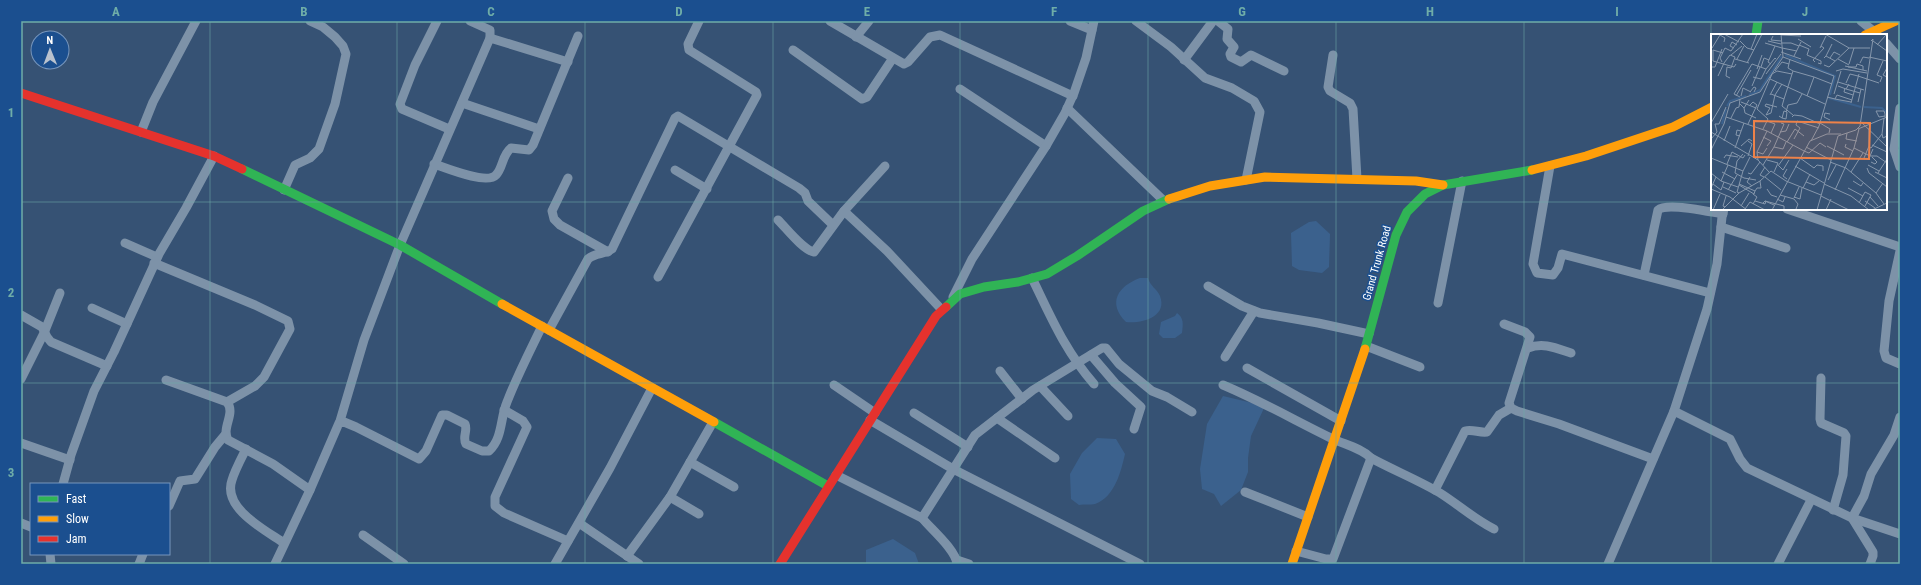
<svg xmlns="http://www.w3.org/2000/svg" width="1921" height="585" font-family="'Roboto Condensed',sans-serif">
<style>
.water{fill:#3b618d}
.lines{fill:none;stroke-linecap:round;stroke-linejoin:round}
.street{stroke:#7d92a8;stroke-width:9}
.fast{stroke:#30b455;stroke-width:9}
.slow{stroke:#ff9f0a;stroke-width:9}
.jam{stroke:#e5322d;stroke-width:9}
.grid{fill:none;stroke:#6fada8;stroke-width:1;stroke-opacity:0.55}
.labels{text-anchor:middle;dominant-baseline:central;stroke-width:3;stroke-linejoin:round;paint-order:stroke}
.street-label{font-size:11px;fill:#fff;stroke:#1b4f8f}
.inset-river{fill:none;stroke:#3b618d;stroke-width:2}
.inset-road{fill:none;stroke:#8697ac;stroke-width:1}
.view{fill:#ee8249;fill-opacity:0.15;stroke:#ee8249;stroke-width:2}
.inset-edge{fill:none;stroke:#fff;stroke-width:2}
.neatline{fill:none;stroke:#6fada8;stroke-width:1.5}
.grid-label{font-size:13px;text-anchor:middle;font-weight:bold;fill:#6fada8}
</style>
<rect width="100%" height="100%" fill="#365274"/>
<!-- water -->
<g class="water">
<polygon points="1316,221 1330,234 1329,267 1322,273 1299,270 1292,266 1291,233 1309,222"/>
<path d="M1140 278H1148C1150 286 1157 289 1160 296 1168 317 1141 324 1126 322 1107 303 1118 286 1140 278Z"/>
<path d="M1177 313C1184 318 1183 324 1182 333L1175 338H1163L1159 334 1161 322 1175 316Z"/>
<polygon points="1223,396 1265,406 1251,436 1248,458 1248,472 1241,490 1221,506 1214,494 1202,489 1200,469 1207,424"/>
<path d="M1097 438 1116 439 1125 454C1121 471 1115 497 1095 504 1091 505 1084 504 1079 505L1071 499 1070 474 1082 453Z"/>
<polygon points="893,539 915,553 919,564 866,564 866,550"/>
</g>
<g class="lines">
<!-- street -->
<g class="street">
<polyline points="437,21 415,65 400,104 402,109 449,129"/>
<polyline points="830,21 904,64 908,62 930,37 940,35 1073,96"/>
<polyline points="1070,21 1092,30"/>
<polyline points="1136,21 1171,47 1205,78 1232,88 1254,101 1260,112 1246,180"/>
<polyline points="1218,21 1228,29 1227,39 1234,47 1230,54 1231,57 1241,62 1251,55 1284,71"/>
<polyline points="1861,21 1877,34"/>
<polyline points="856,37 869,21"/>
<polyline points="490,38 568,62"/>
<polyline points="1886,43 1900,59"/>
<polyline points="793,50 862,99 867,97 893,58"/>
<polyline points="1333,55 1328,87 1330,91 1350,103 1353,109 1357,179"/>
<polyline points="1184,60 1213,21"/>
<polyline points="960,89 1046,146"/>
<polyline points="462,103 539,129"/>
<polyline points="1067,108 1164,201"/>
<polyline points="1900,108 1894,149 1900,167"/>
<polyline points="141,132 153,102 196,21"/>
<path d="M434 164C446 168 487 185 496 175 503 168 502 155 511 148L529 150 533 145 578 36"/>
<polyline points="1550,166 1533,264 1537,273 1553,275 1558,268 1562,254 1710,293"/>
<polyline points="675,170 707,189"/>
<polyline points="568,178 552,211 554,219 560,225 608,252"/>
<polyline points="284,190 295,165 310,158 319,149 335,104 346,54 343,46 335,37 323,27 310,21"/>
<polyline points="1787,209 1900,247"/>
<polyline points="844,211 887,251 942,310"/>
<path d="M778 220C787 229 803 250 814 252L844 211 885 166"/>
<polyline points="1721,227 1786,248"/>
<polyline points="125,243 157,257"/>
<polyline points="1900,251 1889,301 1884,351 1886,358 1900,364"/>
<polyline points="154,263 255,305 288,321 290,329 264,377 255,386 227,402"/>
<path d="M1644 275 1658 210C1667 202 1710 212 1723 214"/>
<polyline points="658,277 757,95 756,92 689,50 688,44 699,21"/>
<path d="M1032 278C1051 317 1065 351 1094 384"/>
<polyline points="1208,286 1242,306 1260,313 1318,323 1369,334"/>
<polyline points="953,297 972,259 1046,146 1065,113 1074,93 1086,58 1094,21"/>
<polyline points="1438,303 1462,181"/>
<polyline points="92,308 127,324"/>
<polyline points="21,315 42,327 47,337 51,342 107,366"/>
<polyline points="1504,324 1525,332 1530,337 1509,403 1511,408 1517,411 1559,424 1653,459"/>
<path d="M549 330 588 259C596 252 604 255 612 249L675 118 678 116 799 188 805 193 808 201 833 225"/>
<polyline points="1366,346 1420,367"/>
<path d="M1528 348C1543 342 1556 348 1571 353"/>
<polyline points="1091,355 1115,383 1141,407 1134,429"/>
<polyline points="1225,357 1254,311"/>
<polyline points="1247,368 1341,421"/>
<polyline points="1000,371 1022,399"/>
<polyline points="1821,378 1820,419 1821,423 1844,433 1846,436 1843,475 1833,510"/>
<polyline points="21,379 44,333 60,293"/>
<path d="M166 380 227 402C236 414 221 427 228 440L273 464 310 490"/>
<polyline points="834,385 875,413"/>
<path d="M1223 385C1261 401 1296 421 1333 439 1346 445 1361 448 1371 458 1393 470 1418 480 1440 493 1459 505 1474 519 1494 529"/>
<polyline points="1040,386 1068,416"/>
<polyline points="504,410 523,421 527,427 495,497 495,506 504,513 568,541"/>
<polyline points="1674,411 1707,309 1717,264 1722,217 1724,209"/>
<polyline points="914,413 968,447"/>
<polyline points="997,418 1055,458"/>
<polyline points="870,420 953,469 1140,564"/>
<polyline points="340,421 364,340 400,245 490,38 490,30 470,21"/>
<polyline points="21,443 70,460"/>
<path d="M246 449C241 459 235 470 232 480 222 508 265 530 284 543"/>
<polyline points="690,462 734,487"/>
<polyline points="836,475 922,518 975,435 1033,390 1102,348 1106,348 1119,364 1152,391 1167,397 1192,412"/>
<polyline points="63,484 71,455 94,391 114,352 159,254 186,208 214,156"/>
<path d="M1435 490 1465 431C1473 429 1479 433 1487 432L1499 415 1511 408"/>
<polyline points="1245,492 1308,517"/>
<polyline points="670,497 699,514"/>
<polyline points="169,506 180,481 195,479 215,447 225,435"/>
<path d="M922 518C931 529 956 550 957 564"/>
<polyline points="21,523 31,527"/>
<polyline points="579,523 639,564"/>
<polyline points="363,535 404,564"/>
<polyline points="1296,551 1326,559 1333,559 1371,458"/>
<polyline points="50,554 51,564"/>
<polyline points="627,556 670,497 713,422"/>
<polyline points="957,560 969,564"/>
<polyline points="139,564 143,554"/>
<path d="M275 564 310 490 339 423 344 422 356 427 419 459 426 451 442 415H447L465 424C468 431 462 437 466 444L482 451H489C503 438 500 418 507 402 517 376 530 351 542 326"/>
<polyline points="555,564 610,468 652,388"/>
<polyline points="1608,564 1674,411 1730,439 1740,459 1747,468 1852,518 1900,534"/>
<polyline points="1778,564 1811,500"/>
<polyline points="1870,564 1873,556 1873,552 1852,518 1864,496 1871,474 1894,435 1900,417"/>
</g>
<!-- fast -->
<g class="fast">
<polyline points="1756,35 1758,21"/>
<polyline points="242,169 400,245 502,304"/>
<polyline points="946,307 960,294 984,287 1018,282 1047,274 1077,256 1143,211 1169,199"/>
<polyline points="1365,349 1396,235 1407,212 1425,194 1443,185 1532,170"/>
<polyline points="714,422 828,486"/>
</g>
<!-- slow -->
<g class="slow">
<polyline points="1865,35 1896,21"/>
<polyline points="1532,170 1586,156 1673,127 1712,107"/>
<polyline points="1169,199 1210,186 1265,177 1416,181 1443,185"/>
<polyline points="502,304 714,422"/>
<polyline points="1292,564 1365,349"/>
</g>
<!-- jam -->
<g class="jam">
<polyline points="21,93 214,156 242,169"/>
<polyline points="780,564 936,316 946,307"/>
</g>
</g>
<!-- grid -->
<path class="grid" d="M210 21V564M397 21V564M585 21V564M773 21V564M960 21V564M1148 21V564M1336 21V564M1524 21V564M1711 21V564M21 202H1712M1886 202H1900M21 383H1900"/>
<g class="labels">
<!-- street labels -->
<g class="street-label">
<text transform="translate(1377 263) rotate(-74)">Grand Trunk Road</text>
</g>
</g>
<!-- overview -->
<g transform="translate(1711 34)">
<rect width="176" height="176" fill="#365274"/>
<path class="inset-river" d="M74 21 124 42 119 61M38 61 49 56 71 22M118 64 150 73M16 72 19 67 35 62M153 73 171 74 176 79M11 90 15 75"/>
<path class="inset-road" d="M13 0 28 8M114 0 138 14H159M70 1 90 2M62 2 60 6 70 7M87 5 100 13M29 7 36 14 43 16M57 7 70 10M162 7 176 17M54 9 71 14M70 9H80L88 12M88 11 98 15 96 21 110 27V30L107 29M166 11 175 1M1 14 9 1 14 4 13 8M23 14 19 12 21 8 26 11M71 14 86 17M109 14 115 2M40 15 46 0M70 18 90 25M12 19 2 16V27L23 33 25 30M20 21 31 12M83 22 90 8M115 22 121 10M72 23 123 42 108 92 100 107M158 23 176 27M113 24 115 22 124 27M119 24 123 18 129 21M24 25 38 29M26 25 33 12M127 25 138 31M11 28 9 24 14 14 20 17 32 0M104 28 102 26 113 14 110 12M13 29 19 21 24 23 20 34 16 33M36 29 51 0M149 29 152 23 158 24M41 30 55 35M60 30 57 28 64 12M138 30 143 14M113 31 118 33 138 14M134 32 156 37M1 33H4L11 15M16 33 15 42 19 44M50 33 53 24 58 26M137 33H145L146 30 152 32V36M176 34 172 41 176 43M46 35 51 21M64 37 71 28 78 30M82 37 103 43 96 62M125 37 132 35 156 39M55 40 70 20M7 42 13 29M147 42 168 49M42 43 50 45 55 35 64 24 65 25M103 43 121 50M59 45 114 70M127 48 153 56M169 48 171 43 166 41 172 27M135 49 139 40 147 42M41 52 49 33M127 52 135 55 138 50M134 54 133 58 142 61M135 55 149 59M39 58 43 53 45 54 43 58M60 60 73 65 71 72 82 81M123 60 130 37M59 61 66 48M64 61 71 50M25 62 40 36M30 62 32 54 40 58M29 63 23 60 41 30M116 63 124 65 126 61 141 66M73 65 82 37 77 34 79 25M124 65 140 68M30 68 45 74M147 68 150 55M140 69 148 40M29 70 33 74 38 66M33 74 34 79 45 84M75 78 77 71 86 69 91 60M119 80 114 79 113 83 119 86M55 81 59 74 54 72 55 70 66 73M55 81 60 79 64 61M68 82 71 84 73 77 76 78 75 85 71 84M174 82 168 83 165 77H173L174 80V83M15 83 56 97 93 117M81 83 83 81 91 82 109 90M20 84 25 74 28 73 29 65M173 84 171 100 172 104 176 102M56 87 64 90 60 99M149 87 176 113M0 89 17 60M109 89 119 95 118 99M37 90 46 71 42 68 39 71M52 95 57 85 46 75 61 40 66 37 81 40M147 95 176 83M0 98 47 126 58 138M69 98 75 97 78 90M136 99 135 105 146 107M29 102 25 101 26 96 30 97M52 103 60 107 56 112M0 105 6 98 4 90H8L15 73M83 105 89 94 85 91 86 87 108 94M13 107 19 92M37 107 41 110 37 122M76 108 84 95 93 102M135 110 134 113 142 117M161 111 176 118M30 112 38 105 41 107M116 112 133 121M63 113 73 90 70 89M95 113 120 126M158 113 160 114 171 100M24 114 33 89M143 114 148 95M0 116 13 90 19 69 49 58 72 23 70 0M93 117 98 119 109 109 115 113M46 118 52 120 56 114M32 120 26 127 24 139 33 144 45 146M159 122H166L176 129M0 124 32 137 26 158 28 159M13 124 15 121 27 123M89 124 103 134 106 131 112 132V137M153 124 158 112V94M47 126 46 118 56 97M56 126 67 129 63 138M119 128 135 134M160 128 164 130 166 128 161 123M16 130 21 118 32 124 34 121M52 131 63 113 72 115 75 108M157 131 168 137M67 132 82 111M68 132 72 136 78 126M84 132 113 149M135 134 165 159 173 170M156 134 158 139 176 153M76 135 72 142 76 145M32 137 39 123M11 138 24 145M140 138 152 119M164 138 176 144M0 139 10 147 27 153M37 139 40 140 49 128M167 139 176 125M39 143 36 148 41 152M53 143 49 141 54 133M54 143 70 156M117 146 125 131M10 147 17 131M142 147 150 152 152 149M95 148 103 151 108 147M2 150 10 156 13 148M113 150 140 162 158 176M28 151 43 160 44 157 28 150M12 153 25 159M0 154 5 143M92 154 99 140M137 154 152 162M0 155 19 163 36 176M56 155 60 161 66 163M17 156 26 141M124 156 143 114 159 122 162 115M44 157 46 154H50L49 147M165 159 172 149M69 161 83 165 87 170 85 175 88 176M110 162 138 176M83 163 89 165 91 154M159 163 167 172M83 164 88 153M66 165 72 168 74 163M44 167 54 170 55 167M54 167 73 172V176M154 167 164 174M52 169 54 167 63 171M148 169 154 158 160 161 154 172M42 170 46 163 42 160M30 172 38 159M14 173 12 172 15 162M34 175 39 168 54 176M2 176 9 160M11 176 28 159 49 147 60 137 75 147 110 161M61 176 99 107 116 100H130M106 176 127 102 145 96 149 92 162 5 160 7M115 176 120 165M161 176 176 169"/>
<path class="view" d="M43 87 159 89 158 125 43 123Z"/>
<rect width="176" height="176" class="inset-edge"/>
</g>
<!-- border -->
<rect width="1921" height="585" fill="none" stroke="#1b4f8f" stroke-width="44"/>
<!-- legend -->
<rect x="30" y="483" width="140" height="72" fill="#1b4f8f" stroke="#7695bc"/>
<rect x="38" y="496" width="20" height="6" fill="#30b455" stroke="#7695bc"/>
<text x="66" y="503" font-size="12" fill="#ffffff">Fast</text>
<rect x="38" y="516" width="20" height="6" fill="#ff9f0a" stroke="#7695bc"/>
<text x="66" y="523" font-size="12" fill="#ffffff">Slow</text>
<rect x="38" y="536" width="20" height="6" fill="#e5322d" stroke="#7695bc"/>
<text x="66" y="543" font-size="12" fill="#ffffff">Jam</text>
<!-- north arrow -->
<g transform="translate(50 50) rotate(359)"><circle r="19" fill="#1b4f8f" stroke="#7695bc"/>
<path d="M0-3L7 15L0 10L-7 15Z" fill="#b9c2ce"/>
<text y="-6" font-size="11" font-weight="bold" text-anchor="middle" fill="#ffffff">N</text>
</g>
<rect x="22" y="22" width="1877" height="541" class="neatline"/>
<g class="grid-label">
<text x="116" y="16">A</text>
<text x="304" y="16">B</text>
<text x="491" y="16">C</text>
<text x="679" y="16">D</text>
<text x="867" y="16">E</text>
<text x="1054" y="16">F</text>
<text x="1242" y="16">G</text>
<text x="1430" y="16">H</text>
<text x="1617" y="16">I</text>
<text x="1805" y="16">J</text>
<text x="11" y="117">1</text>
<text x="11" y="297">2</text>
<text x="11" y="477">3</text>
</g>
</svg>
